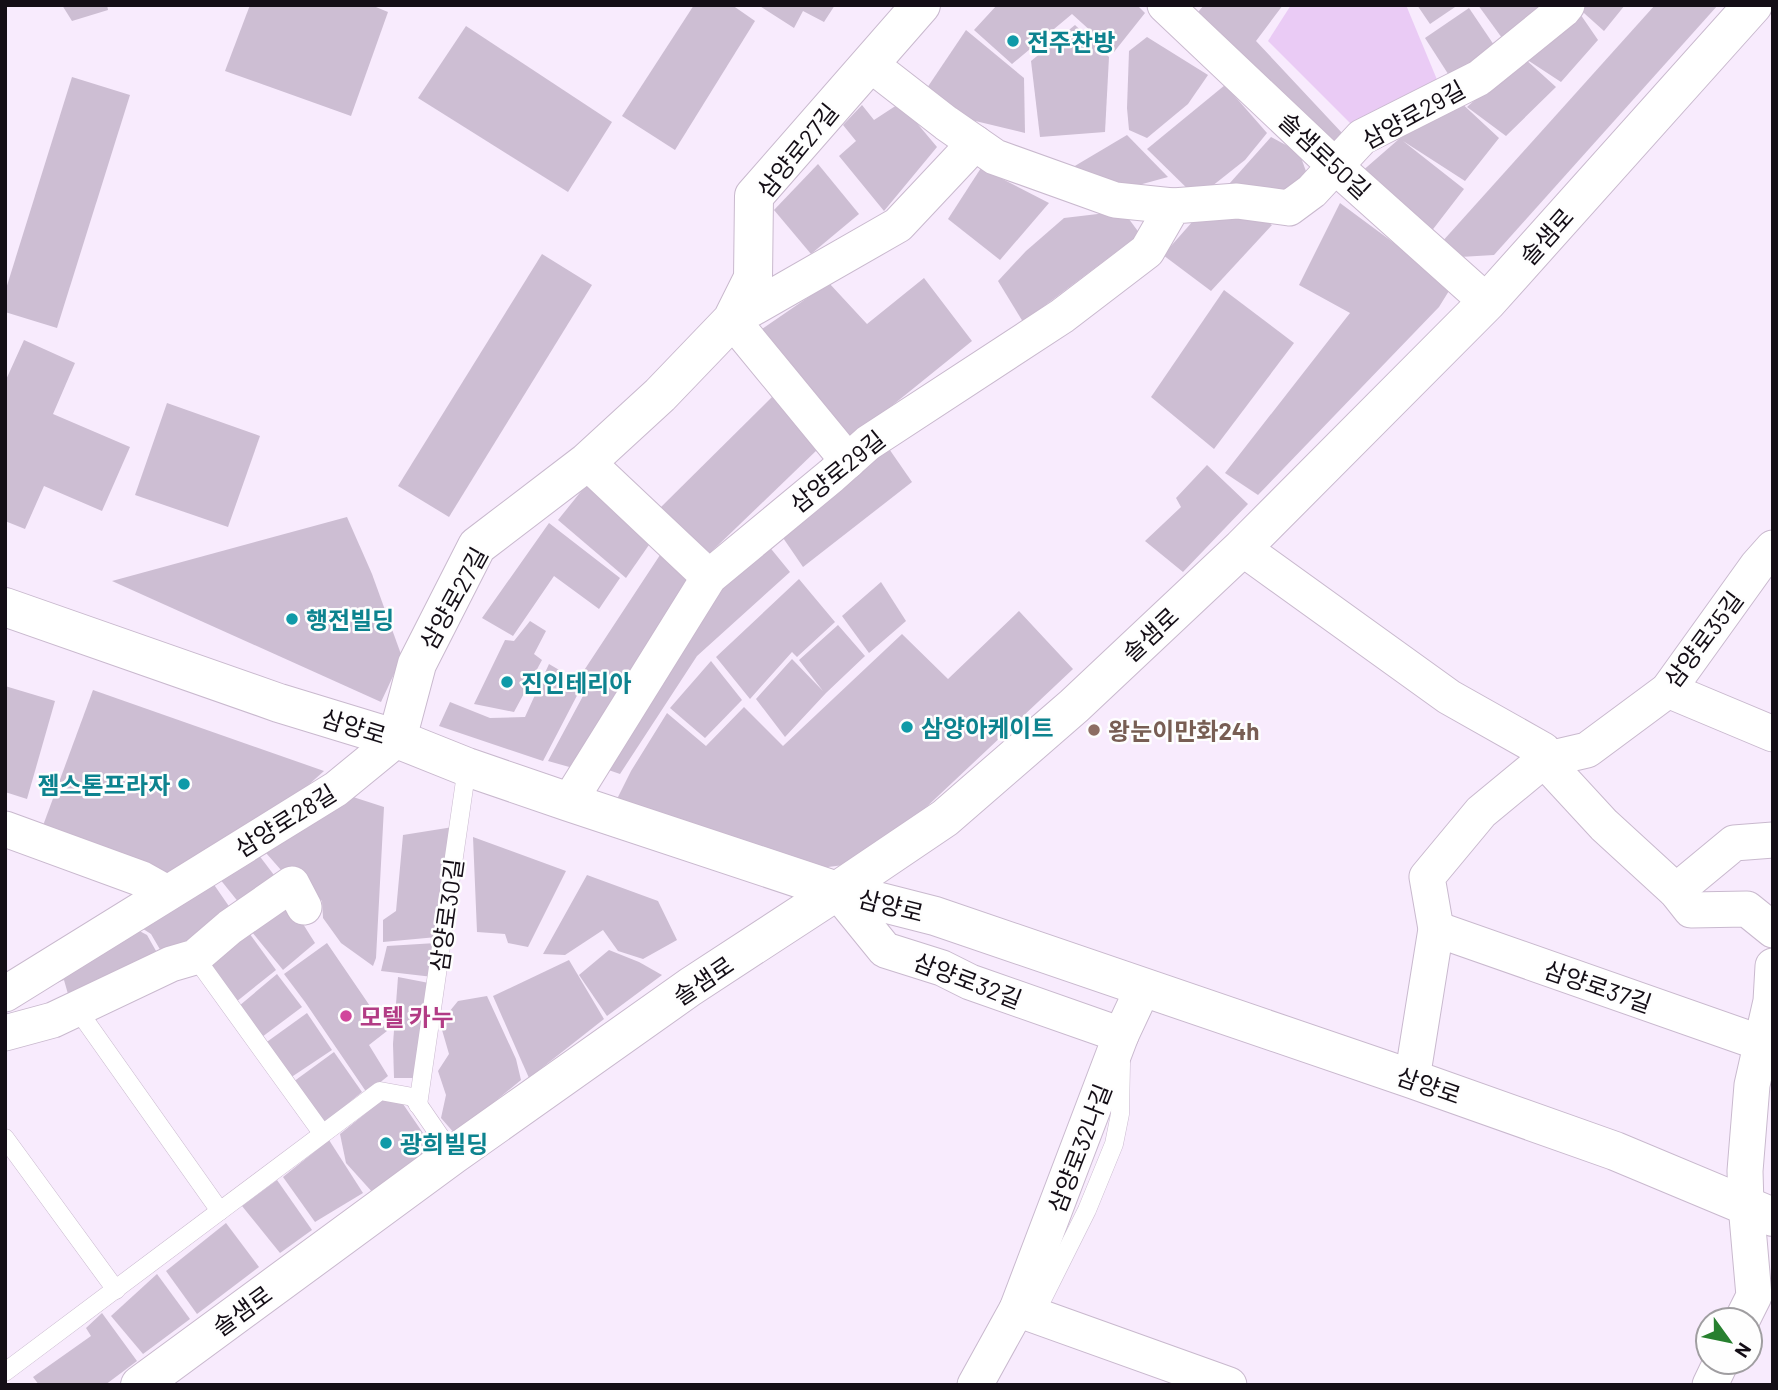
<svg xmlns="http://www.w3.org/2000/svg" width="1778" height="1390" font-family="Barlow,'Noto Sans KR',sans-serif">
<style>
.green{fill:#eacbf5}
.building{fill:#cdbed3}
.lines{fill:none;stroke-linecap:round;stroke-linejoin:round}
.lane-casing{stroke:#c9b9ce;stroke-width:19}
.street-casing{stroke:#c9b9ce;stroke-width:37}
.secondary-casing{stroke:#c9b9ce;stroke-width:40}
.lane{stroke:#fff;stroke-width:18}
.street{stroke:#fff;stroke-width:35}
.secondary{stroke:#fff;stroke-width:38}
.culture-dot{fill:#0f9aa8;stroke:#fefefe;stroke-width:2.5}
.education-dot{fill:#8d6e63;stroke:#fefefe;stroke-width:2.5}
.hotel-dot{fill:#d1479c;stroke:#fefefe;stroke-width:2.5}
.labels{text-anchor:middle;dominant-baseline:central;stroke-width:5;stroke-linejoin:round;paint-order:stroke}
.culture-label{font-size:24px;font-weight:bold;fill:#0d838f;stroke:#fefefe;text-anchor:start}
.street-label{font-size:24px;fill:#140e16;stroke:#fefefe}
.education-label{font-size:24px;font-weight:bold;fill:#785e54;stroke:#fefefe;text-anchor:start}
.hotel-label{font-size:24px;font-weight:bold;fill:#b23c85;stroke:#fefefe;text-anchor:start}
</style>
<rect width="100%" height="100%" fill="#f8ebfd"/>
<!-- green -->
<polygon class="green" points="1291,5 1406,5 1438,82 1354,127 1268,41"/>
<!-- building -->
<g class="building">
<polygon points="62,5 107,5 108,10 72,21"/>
<polygon points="250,5 371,5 388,12 351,116 225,71"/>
<polygon points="694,5 732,5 755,21 675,150 622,116"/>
<polygon points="758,5 835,5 824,22 803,11 794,28"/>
<polygon points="997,5 1137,5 1145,13 1114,52 1072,14 1012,64 974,30"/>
<polygon points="1204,5 1283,5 1256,41 1343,134 1329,150 1193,18"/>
<polygon points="1417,5 1458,5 1430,24"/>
<polygon points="1478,5 1542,5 1502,38"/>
<polygon points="1574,5 1598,40 1561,82 1523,57 1556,87 1506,136 1467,107 1523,57"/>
<polygon points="1575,5 1625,5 1604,31"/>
<polygon points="1655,5 1718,5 1494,255 1460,257 1441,243"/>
<polygon points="1469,8 1496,48 1452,80 1425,38"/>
<polygon points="1075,25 1109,57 1105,132 1040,137 1031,61"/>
<polygon points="466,26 612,122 568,192 418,98"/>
<polygon points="966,30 1024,78 1025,133 967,119 927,88"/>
<polygon points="1147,37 1208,75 1188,104 1147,138 1129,130 1127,108 1129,51"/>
<polygon points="72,77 130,95 57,328 5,312 5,292"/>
<polygon points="1225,85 1267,133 1245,160 1197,198 1147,149"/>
<polygon points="1457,99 1499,138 1465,181 1403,141 1464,189 1427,237 1360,173 1399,139"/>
<polygon points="900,103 937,147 884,211 839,156 856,141 843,125 862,105 874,120"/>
<polygon points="1127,135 1168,177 1117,191 1063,173"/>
<polygon points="1271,137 1299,152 1307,174 1287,196 1241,194 1229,184"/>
<polygon points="818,164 859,214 811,254 774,210"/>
<polygon points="981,168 1049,203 1000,260 948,219"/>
<polygon points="1340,203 1452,286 1439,307 1258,495 1225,473 1350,313 1299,285"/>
<polygon points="1239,208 1272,225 1211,291 1163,255 1201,212"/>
<polygon points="1123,211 1140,234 1023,322 998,281 1026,251 1064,218"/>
<polygon points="542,254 592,285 449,517 398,486"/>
<polygon points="924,278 972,341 852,438 759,331 829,283 867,324"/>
<polygon points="1224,290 1294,343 1214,449 1151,397"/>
<polygon points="24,340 75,363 53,414 130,447 102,511 44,486 25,529 5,521 5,382"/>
<polygon points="772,397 818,449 710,553 659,509"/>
<polygon points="167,403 260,436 228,527 135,495"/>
<polygon points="885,443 912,482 803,567 777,529"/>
<polygon points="1207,465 1248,504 1183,572 1145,541 1181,507 1176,498"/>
<polygon points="587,484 651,542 626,578 558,520"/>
<polygon points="347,517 372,574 402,657 381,702 112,581"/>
<polygon points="549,523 620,578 599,609 554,576 513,636 482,618"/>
<polygon points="763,539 790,572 697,656 620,774 597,766 678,637"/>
<polygon points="660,555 698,583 580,770 548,761 590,683 581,675"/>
<polygon points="799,579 835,622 797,657 792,652 750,699 716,657"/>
<polygon points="881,582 906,621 869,653 842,616"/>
<polygon points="1019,611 1073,669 868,862 812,869 617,799 631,771 667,713 706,746 744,707 783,746 902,634 948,679"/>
<polygon points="530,621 546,631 534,654 542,660 514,712 474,704 505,640 514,641"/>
<polygon points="838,625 865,656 826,693 785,737 756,699 792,659 823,691 799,660"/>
<polygon points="711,661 742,700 705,738 670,708"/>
<polygon points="549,664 583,684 543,761 439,726 450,702 490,718 525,717"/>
<polygon points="5,686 55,701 27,799 5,792"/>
<polygon points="93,690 324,771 295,797 166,877 41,831"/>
<polygon points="350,796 384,807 376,958 373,966 341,943 323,918 322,901 293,873 281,870 259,845"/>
<polygon points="453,827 437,937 383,942 383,920 396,911 403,835"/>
<polygon points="473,837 566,871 528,947 508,943 505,934 477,932"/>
<polygon points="255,850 280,883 244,909 215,873"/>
<polygon points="587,875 658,901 677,940 643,959 618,951 603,930 565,955 543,954"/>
<polygon points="208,876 235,915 165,958 151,934 137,925"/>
<polygon points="286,897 315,943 283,970 247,926"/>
<polygon points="244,926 276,970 236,1002 200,958"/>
<polygon points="132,927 147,935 160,958 68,994 64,980 18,999"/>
<polygon points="327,943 387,1031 369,1045 388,1076 367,1093 305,1002 284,974"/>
<polygon points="436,943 433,977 381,971 387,946"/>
<polygon points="609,950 639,962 662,975 607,1016 579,975"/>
<polygon points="569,960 604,1019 529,1078 493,996"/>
<polygon points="277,974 302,1007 262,1037 239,1006"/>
<polygon points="398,977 429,983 418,1078 394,1078 393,1044"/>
<polygon points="487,996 516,1059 521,1080 455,1134 441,1118 446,1095 438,1071 449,1054 440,1023 458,1001"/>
<polygon points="307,1013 332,1050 290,1078 264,1044"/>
<polygon points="334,1052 362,1092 323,1124 293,1082"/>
<polygon points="382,1100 403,1104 436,1152 374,1194 346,1163 340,1134"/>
<polygon points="329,1140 363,1193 315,1222 283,1177"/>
<polygon points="277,1180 312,1230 280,1253 242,1206"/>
<polygon points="226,1223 259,1267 197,1314 166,1271"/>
<polygon points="157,1274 190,1319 143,1354 111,1316"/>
<polygon points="102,1313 137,1361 105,1385 39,1385 33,1377 91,1336 86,1328"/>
</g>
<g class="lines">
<defs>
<g id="lane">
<polyline points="195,957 322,1133"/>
<polyline points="77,1009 220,1211"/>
<polyline points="418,1105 467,767"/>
<polyline points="5,1138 116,1290"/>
<polyline points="1035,1314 1087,1210 1114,1144 1120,1114 1121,1063"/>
<polyline points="5,1372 380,1091 413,1097 453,1155"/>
</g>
<g id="street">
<polyline points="1165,5 1335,166 1487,302"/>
<polyline points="870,64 946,123 995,157 1115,200 1173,206"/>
<polyline points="848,461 732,320 898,225 975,143"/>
<polyline points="587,462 709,577"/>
<polyline points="1242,548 1449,697 1543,750 1544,760 1604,825 1676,891 1691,910 1747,909 1773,930"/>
<polyline points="1668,690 1773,734"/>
<polyline points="569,802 709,577 831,476 868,443 1062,316 1147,251 1173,206 1237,201 1289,208 1312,191 1362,137 1479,78 1563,10 1567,5"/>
<polyline points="5,829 142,879 167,893"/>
<polyline points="837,891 885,950 942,968 970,982 1121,1035"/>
<polyline points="1676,891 1734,843 1773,840"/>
<polyline points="1436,929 1761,1043"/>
<polyline points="5,994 336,789 397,739"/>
<polyline points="5,1033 53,1020 171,964 195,957 230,927 292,884 304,907"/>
<polyline points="1412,1079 1436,929 1427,877 1481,812 1544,760 1587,750 1668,690 1757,566 1773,548"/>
<polyline points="1017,1309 1229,1385"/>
<polyline points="1742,1320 1754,1296 1746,1205 1745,1171 1752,1085 1771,1001 1773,966"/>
<polyline points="975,1385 1017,1309 1121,1035 1143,988"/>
<polyline points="1710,1385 1721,1362"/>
</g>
<g id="secondary">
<polyline points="5,607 279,703 397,739 467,767 569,802 837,891 935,916 1412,1079 1615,1151 1773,1217"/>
<polyline points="397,739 417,664 477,546 587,462 660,395 732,320 753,278 754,196 921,5"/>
<polyline points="140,1385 453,1155 690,987 837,891 945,818 1074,706 1242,548 1487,302 1753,5"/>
</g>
</defs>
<!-- lane casing -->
<use href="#lane" class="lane-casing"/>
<!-- street casing -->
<use href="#street" class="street-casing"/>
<!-- secondary casing -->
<use href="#secondary" class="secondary-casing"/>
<!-- lane -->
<use href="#lane" class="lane"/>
<!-- street -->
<use href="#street" class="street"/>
<!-- secondary -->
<use href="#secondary" class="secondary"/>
</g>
<!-- markers -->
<g class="culture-dot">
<circle cx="1013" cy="41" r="7"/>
<circle cx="292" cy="619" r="7"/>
<circle cx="507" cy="682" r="7"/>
<circle cx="907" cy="727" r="7"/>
<circle cx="184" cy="784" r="7"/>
<circle cx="386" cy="1143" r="7"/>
</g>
<circle class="education-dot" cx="1094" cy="730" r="7"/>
<circle class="hotel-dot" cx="346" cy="1016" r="7"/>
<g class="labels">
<!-- culture labels -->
<g class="culture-label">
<text x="1027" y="41">전주찬방</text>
<text x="306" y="619">행전빌딩</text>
<text x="521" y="682">진인테리아</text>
<text x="921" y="727">삼양아케이트</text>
<text x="170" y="784" text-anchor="end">젬스톤프라자</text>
<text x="400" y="1143">광희빌딩</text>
</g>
<!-- street labels -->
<g class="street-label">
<text transform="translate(1413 114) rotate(-29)">삼양로29길</text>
<text transform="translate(797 150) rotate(-51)">삼양로27길</text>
<text transform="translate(1325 155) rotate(43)">솔샘로50길</text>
<text transform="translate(1546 236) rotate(-48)">솔샘로</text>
<text transform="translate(837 471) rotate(-39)">삼양로29길</text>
<text transform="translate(453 598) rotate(-61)">삼양로27길</text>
<text transform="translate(1150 634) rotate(-43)">솔샘로</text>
<text transform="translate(1703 639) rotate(-53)">삼양로35길</text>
<text transform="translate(354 726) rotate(17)">삼양로</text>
<text transform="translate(285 820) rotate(-32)">삼양로28길</text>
<text transform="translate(891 905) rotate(14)">삼양로</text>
<text transform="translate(446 915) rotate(-82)">삼양로30길</text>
<text transform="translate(703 980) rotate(-34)">솔샘로</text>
<text transform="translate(968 980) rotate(21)">삼양로32길</text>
<text transform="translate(1598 986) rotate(19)">삼양로37길</text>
<text transform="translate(1429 1085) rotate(19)">삼양로</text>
<text transform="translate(1079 1148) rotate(-69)">삼양로32나길</text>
<text transform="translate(242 1310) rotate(-36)">솔샘로</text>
</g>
<!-- education labels -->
<g class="education-label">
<text x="1108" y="730">왕눈이만화24h</text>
</g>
<!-- hotel labels -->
<g class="hotel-label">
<text x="360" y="1016">모텔 카누</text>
</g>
</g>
<!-- border -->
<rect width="1778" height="1390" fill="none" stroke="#140e16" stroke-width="14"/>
<!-- north arrow -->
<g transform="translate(1729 1341) rotate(123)"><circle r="33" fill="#fefefe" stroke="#a09ea1" stroke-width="2"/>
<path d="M0-5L12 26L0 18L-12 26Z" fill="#27802f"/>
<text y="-10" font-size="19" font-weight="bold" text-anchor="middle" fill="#140e16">N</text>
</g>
</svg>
